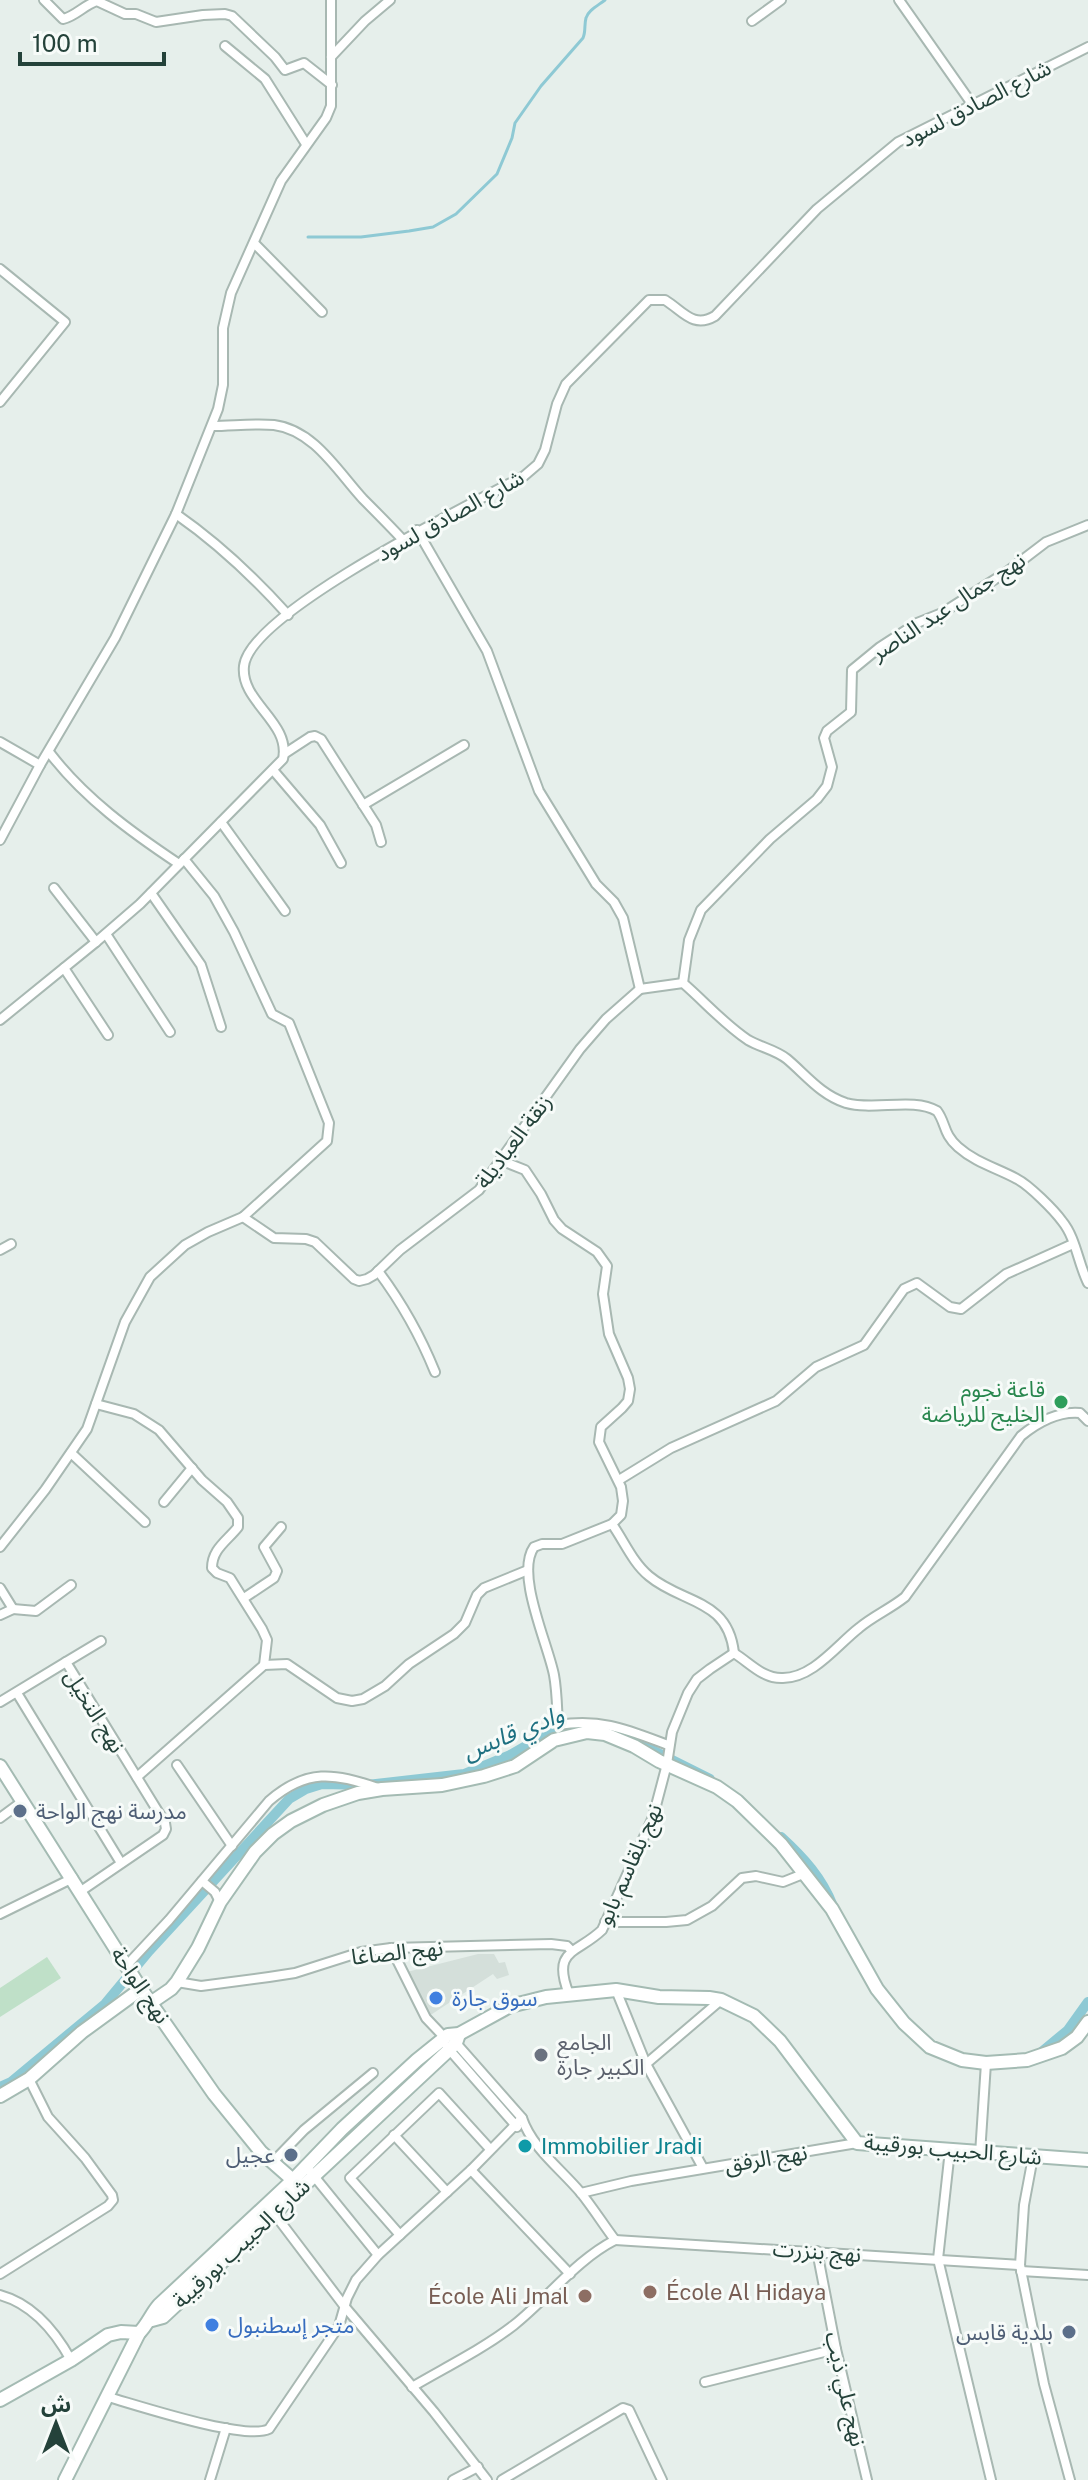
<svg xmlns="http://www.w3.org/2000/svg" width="1088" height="2480" font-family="'Public Sans','Noto Sans Arabic',sans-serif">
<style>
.built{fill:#d4dfda}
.green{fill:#bfe0c8}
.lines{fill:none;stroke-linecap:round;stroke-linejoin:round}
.stream{stroke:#8ec9d4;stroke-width:3}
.canal{stroke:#8ec9d4;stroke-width:10}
.street-casing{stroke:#a8b8b2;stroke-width:12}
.secondary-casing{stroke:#a4bbb3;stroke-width:16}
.street{stroke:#fff;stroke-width:8}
.secondary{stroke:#fff;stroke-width:12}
.leisure-dot{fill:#2e9e5b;stroke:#f7fbf9;stroke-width:3}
.service-dot{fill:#5c6f8a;stroke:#f7fbf9;stroke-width:3}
.shop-dot{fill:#3f7fe0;stroke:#f7fbf9;stroke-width:3}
.worship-dot{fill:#6b7280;stroke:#f7fbf9;stroke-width:3}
.culture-dot{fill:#0f9aa8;stroke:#f7fbf9;stroke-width:3}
.education-dot{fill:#8d6e63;stroke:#f7fbf9;stroke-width:3}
.labels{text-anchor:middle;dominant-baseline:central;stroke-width:6;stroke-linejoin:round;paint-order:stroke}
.street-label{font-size:22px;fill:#24423a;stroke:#f7fbf9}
.leisure-label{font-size:22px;fill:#27864d;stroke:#f7fbf9;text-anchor:end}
.service-label{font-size:22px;fill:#4e5e75;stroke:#f7fbf9;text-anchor:end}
.shop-label{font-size:22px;fill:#366cbe;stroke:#f7fbf9;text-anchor:start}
.worship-label{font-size:22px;fill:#5b616d;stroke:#f7fbf9;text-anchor:start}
.culture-label{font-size:22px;fill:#0d838f;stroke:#f7fbf9;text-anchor:start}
.education-label{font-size:22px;fill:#785e54;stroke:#f7fbf9;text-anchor:start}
.water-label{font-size:24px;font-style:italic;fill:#1c6f80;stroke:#f7fbf9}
</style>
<rect width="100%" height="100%" fill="#e6efeb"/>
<!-- built -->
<polygon class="built" points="478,1954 494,1954 499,1963 505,1962 509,1975 497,1979 493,1974 426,2018 403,1973"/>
<!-- green -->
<polygon class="green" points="47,1957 61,1978 0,2017 0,1988"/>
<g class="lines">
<!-- stream -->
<path class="stream" d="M308 237H361L409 231 433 227 456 214 497 174 512 138 515 123 541 86 583 38C586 31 584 25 586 18 588 10 599 5 605 0"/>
<!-- canal -->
<g class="canal">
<polyline points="638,1743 710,1779"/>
<path d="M781 1837C804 1858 822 1878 833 1906"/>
<polyline points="1039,2054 1068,2030 1088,2002"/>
<polyline points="0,2087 11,2082 105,2004 149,1951 289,1799 306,1789 322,1784 367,1785 464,1774 510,1755 550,1732 574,1726"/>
</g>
<defs>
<g id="street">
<path d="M44 0 63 19C76 16 84 5 97 1L125 14H136L156 22 203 15 225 14 232 16 275 57 285 70 304 63 332 85"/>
<polyline points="899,0 972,104"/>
<polyline points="752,21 781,0"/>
<polyline points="225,46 265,79 306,144"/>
<polyline points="331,57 365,21 390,0"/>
<polyline points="254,243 322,312"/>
<polyline points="0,269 65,322 0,402"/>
<path d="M212 426C232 426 254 423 274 425 314 430 338 472 363 499 376 512 389 525 402 539"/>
<path d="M176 514C219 544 253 576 288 615"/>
<path d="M417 530 487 651 539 791 596 884 614 902 623 918 640 989 683 983C705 1002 724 1024 748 1040 760 1047 776 1050 787 1059 806 1075 821 1095 846 1103 874 1111 913 1097 937 1111 946 1123 943 1134 958 1147 976 1163 997 1168 1017 1179 1029 1185 1054 1210 1062 1221 1076 1238 1078 1263 1088 1283"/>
<polyline points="0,742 40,765"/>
<path d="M49 752C84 798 131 832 179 864"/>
<polyline points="284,754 310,737 315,736 321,739 376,825 381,842"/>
<polyline points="273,770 320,825 341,863"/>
<polyline points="363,805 464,745"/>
<polyline points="221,822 285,911"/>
<polyline points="0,840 40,765 115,638 176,514 218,409 223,385 223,328 231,293 281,181 326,118 331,106 331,0"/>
<polyline points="54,888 96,942"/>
<polyline points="151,893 201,965 221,1027"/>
<polyline points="106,934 170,1032"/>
<polyline points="64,968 108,1035"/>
<polyline points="683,983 689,940 701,910 770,839 817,799 827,786 832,767 824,738 827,731 851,712 852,670 880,647 917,623 942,613 1008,571 1046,542 1088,525"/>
<path d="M0 1020 96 942 140 904 283 759C291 722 240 702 244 666 250 612 473 503 524 476L538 464 545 450 557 404 566 384 649 300H665C683 311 693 329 715 316L817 209 898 142 1088 47"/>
<path d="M500 1160 525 1170 541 1194 554 1220 562 1229 597 1252 607 1266 603 1294 609 1334 628 1378 630 1389 628 1401 622 1408 601 1427 599 1442 621 1487 623 1501 621 1515 612 1524 562 1544H542L534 1547C515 1574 548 1644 554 1675 557 1691 557 1709 558 1725 602 1718 628 1730 668 1745"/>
<polyline points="243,1217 274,1238 306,1239 315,1242 354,1279 359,1281 367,1279 374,1275 400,1250 479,1190 580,1049 606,1019 640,989"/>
<polyline points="0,1250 11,1244"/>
<path d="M378 1271C402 1303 420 1335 435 1372"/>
<path d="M96 1404 134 1414 159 1430 202 1480 227 1502 238 1518V1527C227 1541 212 1549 212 1568L217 1573 230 1578 262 1629 267 1640 264 1665"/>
<polyline points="71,1453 145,1522"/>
<polyline points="619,1480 671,1448 776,1401 816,1367 864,1345 904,1289 917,1283 950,1307 961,1309 1006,1274 1073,1244"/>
<polyline points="164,1502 192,1468"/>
<path d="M612 1524C624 1541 633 1563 649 1576 682 1604 728 1598 734 1653"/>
<polyline points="0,1547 45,1490 87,1429 125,1322 150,1277 185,1245 208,1232 243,1217 327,1141 329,1123 289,1023 272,1014 234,932 214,896 184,859"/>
<polyline points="0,1588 13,1609 0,1615"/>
<polyline points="244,1598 274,1578 277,1571 264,1547 281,1527"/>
<polyline points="13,1609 36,1611 71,1585"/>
<polyline points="66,1662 101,1641"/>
<polyline points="17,1693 121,1863"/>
<polyline points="0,1702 66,1662 165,1823 166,1829 163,1835 81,1891"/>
<polyline points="177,1765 232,1846"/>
<polyline points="137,1777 264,1665 287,1664 337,1698 352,1701 363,1699 385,1686 409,1664 454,1634 465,1623 477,1595 484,1588 528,1570"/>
<polyline points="0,1818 23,1801"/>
<polyline points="202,1881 215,1892 220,1902"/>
<polyline points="0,1914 73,1878"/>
<polyline points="605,1922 666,1922 687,1920 712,1906 742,1878 756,1876 783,1882 803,1874"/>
<polyline points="391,1948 426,2018 445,2038"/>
<path d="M127 1965 169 1920 269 1801C307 1768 334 1773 378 1788"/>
<polyline points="177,1982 201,1986 269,1977 295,1973 361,1952 391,1948 551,1944 567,1946 571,1950"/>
<polyline points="616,1990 646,2064 703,2168"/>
<path d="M569 1994C551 1949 577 1954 602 1930L653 1817 667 1764 672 1732 688 1693 697 1679 710 1669 734 1653C750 1663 763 1679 783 1678 813 1678 837 1645 859 1628 873 1616 890 1609 905 1597L1021 1436C1038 1422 1057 1411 1080 1413L1088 1421"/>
<path d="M455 2042 522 2118C532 2148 561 2169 581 2193 593 2208 603 2224 615 2240"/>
<polyline points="447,2047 517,2127"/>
<polyline points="646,2064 721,2000"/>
<polyline points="394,2135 447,2192"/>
<polyline points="950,2150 938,2259 991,2480"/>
<polyline points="980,2154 986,2063"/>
<polyline points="1033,2157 1024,2205 1020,2265 1044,2384 1070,2480"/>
<polyline points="273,2162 304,2130 373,2073"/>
<polyline points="305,2165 378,2255"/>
<polyline points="471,2170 570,2274"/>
<polyline points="581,2193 631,2181 857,2143"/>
<polyline points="273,2212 345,2307 434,2412 487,2480"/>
<polyline points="400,2235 350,2178 439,2093 490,2149"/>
<polyline points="615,2240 1020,2265"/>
<polyline points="817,2251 836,2349 867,2480"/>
<polyline points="1021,2271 1088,2275"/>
<polyline points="0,2274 108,2206 113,2200 112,2195 85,2158 48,2117 29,2079"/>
<path d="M0 2295C33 2304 55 2331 71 2360"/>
<polyline points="705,2382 836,2349"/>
<path d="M412 2387C446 2367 483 2349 514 2325 548 2298 576 2260 615 2240"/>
<path d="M108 2397C137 2405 245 2441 269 2429L339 2326 347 2298 356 2280 378 2255 471 2170 522 2118"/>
<polyline points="210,2480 226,2428"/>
<polyline points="453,2480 478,2467"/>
<polyline points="502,2480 623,2408 629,2410 662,2480"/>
</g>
<g id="secondary">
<polyline points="0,1766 141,1989 214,2094 261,2152 302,2188"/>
<polyline points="152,2002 171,1989 177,1982 198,1948 220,1902 255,1852 273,1834 291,1821 323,1805 358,1793 382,1789 442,1785 484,1776 515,1766 554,1740 587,1732 605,1734 634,1746 659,1761 717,1787 737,1801 781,1844 832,1909 877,1989 904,2023 930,2047 962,2060 986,2063 1027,2060 1062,2048 1077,2037 1088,2022"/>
<polyline points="0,2096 29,2079 82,2032 141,1989"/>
<polyline points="152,2320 163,2317 450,2049 456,2043 459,2034"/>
<polyline points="0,2400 71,2360 108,2335 121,2332 139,2333"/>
<path d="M65 2480 139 2333C148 2324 151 2314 159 2305L294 2179 342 2129 417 2060 448 2035 459 2034 510 2006 546 1997 616 1990 659 1997 709 1998 721 2000 754 2016 780 2041 857 2143 1088 2160"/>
</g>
</defs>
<!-- street casing -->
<use href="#street" class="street-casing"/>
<!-- secondary casing -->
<use href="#secondary" class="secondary-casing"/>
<!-- street -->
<use href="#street" class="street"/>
<!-- secondary -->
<use href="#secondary" class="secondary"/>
</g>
<!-- markers -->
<circle class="leisure-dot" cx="1061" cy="1402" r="8"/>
<g class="service-dot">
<circle cx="20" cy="1811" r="8"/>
<circle cx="291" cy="2155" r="8"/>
<circle cx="1069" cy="2332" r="8"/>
</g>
<g class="shop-dot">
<circle cx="436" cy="1998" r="8"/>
<circle cx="212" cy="2325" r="8"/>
</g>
<circle class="worship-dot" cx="541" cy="2055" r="8"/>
<circle class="culture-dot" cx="525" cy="2146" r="8"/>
<g class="education-dot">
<circle cx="650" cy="2292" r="8"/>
<circle cx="585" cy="2296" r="8"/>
</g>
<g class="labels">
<!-- street labels -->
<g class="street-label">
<text transform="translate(976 103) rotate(-27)">شارع الصادق لسود</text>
<text transform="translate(450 515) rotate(-29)">شارع الصادق لسود</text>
<text transform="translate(948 606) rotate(-33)">نهج جمال عبد الناصر</text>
<text transform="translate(513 1141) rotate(-53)">زنقة العباديلة</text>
<text transform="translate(95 1711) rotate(58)">نهج النخيل</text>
<text transform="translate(629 1864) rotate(-66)">نهج بلقاسم بابو</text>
<text transform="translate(397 1952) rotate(-6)">نهج الصاغا</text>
<text transform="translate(141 1985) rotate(56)">نهج الواحة</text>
<text transform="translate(953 2149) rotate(5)">شارع الحبيب بورقيبة</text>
<text transform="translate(766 2158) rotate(-9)">نهج الرفق</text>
<text transform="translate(241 2243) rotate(-43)">شارع الحبيب بورقيبة</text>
<text transform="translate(817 2251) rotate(4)">نهج بنزرت</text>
<text transform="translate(846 2389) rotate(77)">نهج علي ذيب</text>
</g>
<!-- leisure labels -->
<g class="leisure-label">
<text x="1045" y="1389">قاعة نجوم<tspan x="1045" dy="25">الخليج للرياضة</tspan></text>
</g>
<!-- service labels -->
<g class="service-label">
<text x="36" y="1811" text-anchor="start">مدرسة نهج الواحة</text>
<text x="275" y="2155">عجيل</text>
<text x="1053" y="2332">بلدية قابس</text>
</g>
<!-- shop labels -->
<g class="shop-label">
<text x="452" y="1998">سوق جارة</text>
<text x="228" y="2325">متجر إسطنبول</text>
</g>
<!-- worship labels -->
<g class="worship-label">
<text x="557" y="2042">الجامع<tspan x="557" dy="25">الكبير جارة</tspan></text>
</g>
<!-- culture labels -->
<g class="culture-label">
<text x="541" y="2146">Immobilier Jradi</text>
</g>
<!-- education labels -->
<g class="education-label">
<text x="666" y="2292">École Al Hidaya</text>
<text x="569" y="2296" text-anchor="end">École Ali Jmal</text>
</g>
<!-- water labels -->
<g class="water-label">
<text transform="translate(513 1732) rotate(-22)">وادي قابس</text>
</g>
</g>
<!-- north arrow -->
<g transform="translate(56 2424)" stroke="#f7fbf9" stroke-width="6" paint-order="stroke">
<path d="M0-6L14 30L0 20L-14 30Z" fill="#24423a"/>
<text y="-12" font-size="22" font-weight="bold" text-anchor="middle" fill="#24423a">ش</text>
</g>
<!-- scale -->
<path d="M20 52v12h144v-12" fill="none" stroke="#24423a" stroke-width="4"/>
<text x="32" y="52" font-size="24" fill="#24423a" stroke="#f7fbf9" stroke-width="6" paint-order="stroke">100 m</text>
</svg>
